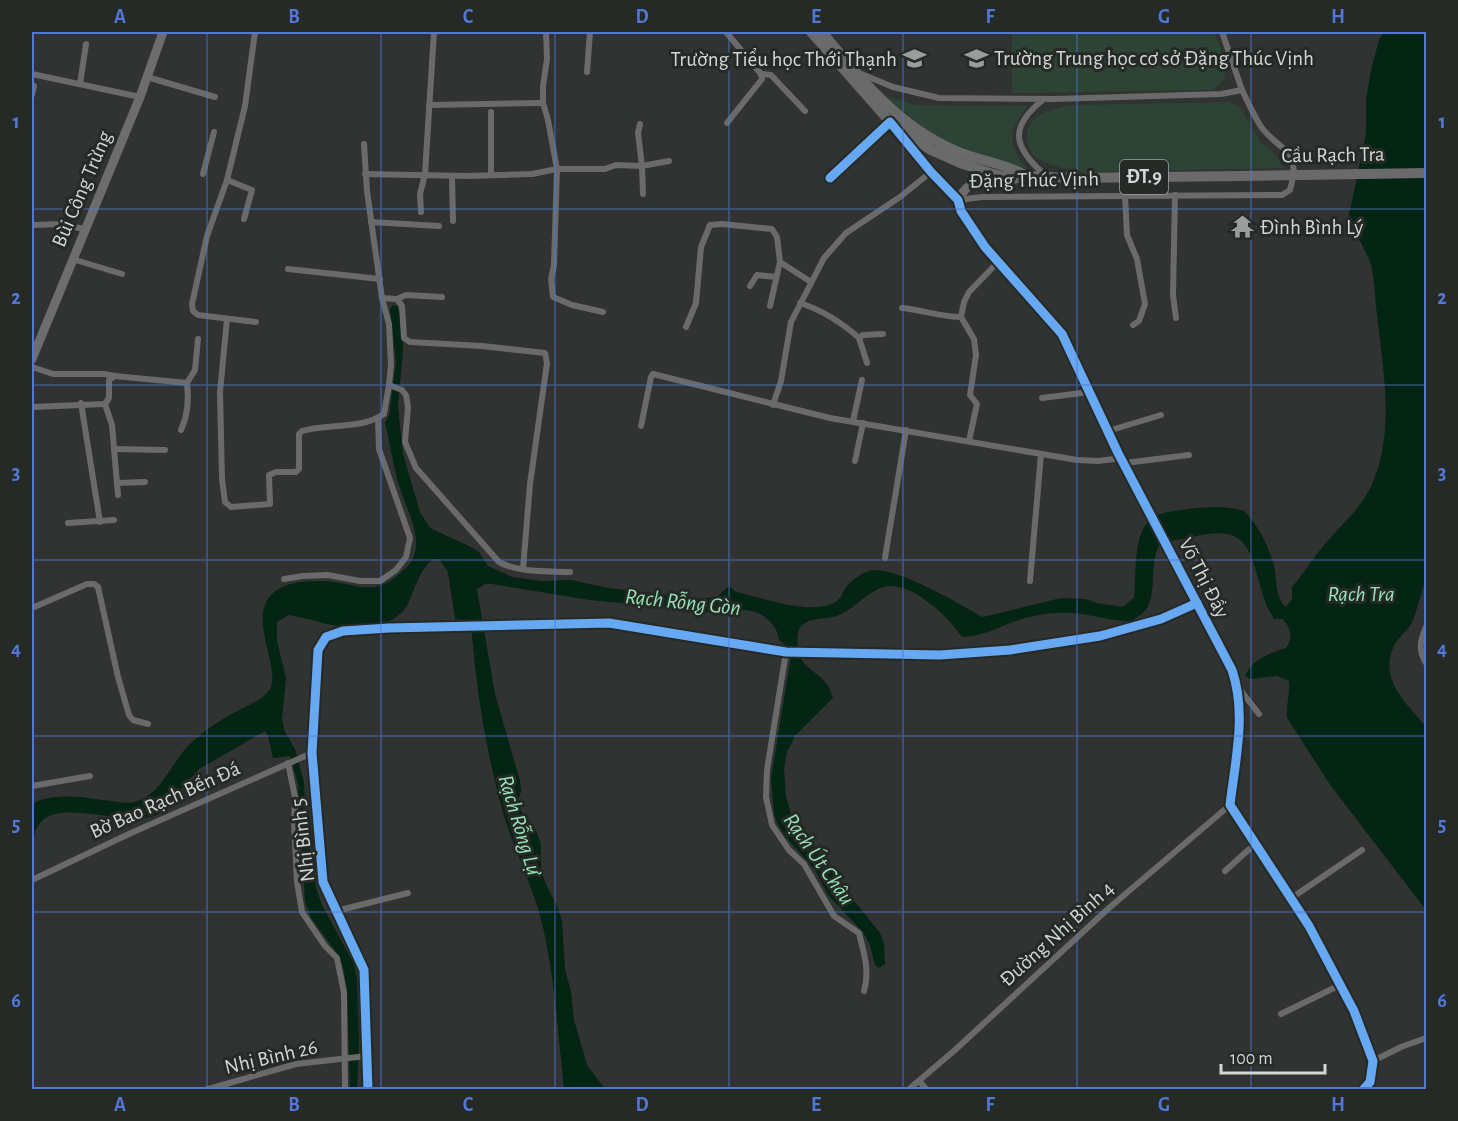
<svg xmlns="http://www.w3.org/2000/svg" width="1458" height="1121" font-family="'Alegreya Sans',sans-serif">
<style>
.green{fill:#2c4335}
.water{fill:#042414}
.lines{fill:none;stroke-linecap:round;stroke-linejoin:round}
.street{stroke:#6a6a6a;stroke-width:6}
.secondary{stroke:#6c6d6c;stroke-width:9}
.primary{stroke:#6a6a6b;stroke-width:10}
.primary-bridge{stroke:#6a6a6b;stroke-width:10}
.cycleway-casing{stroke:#252a27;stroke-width:13}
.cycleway{stroke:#66a8f1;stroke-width:9}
.grid{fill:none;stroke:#5377d7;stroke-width:1.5;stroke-opacity:0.55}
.labels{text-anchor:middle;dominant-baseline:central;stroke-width:6;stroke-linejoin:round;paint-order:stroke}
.shield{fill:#252a27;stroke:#9ea2a0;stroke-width:1.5}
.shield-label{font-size:20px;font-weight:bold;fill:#d2d6d4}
.poi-label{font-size:21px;fill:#d2d6d4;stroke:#252a27;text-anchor:start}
.street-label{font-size:21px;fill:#d2d6d4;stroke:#252a27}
.water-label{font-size:22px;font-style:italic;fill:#97e4b7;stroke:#252a27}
.neatline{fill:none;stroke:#5377d7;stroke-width:2}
.grid-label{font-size:20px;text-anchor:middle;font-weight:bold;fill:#5377d7}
</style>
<rect width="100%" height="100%" fill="#303331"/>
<!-- green -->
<g class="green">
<path d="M1012 32H1214C1221 51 1237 79 1211 90L1012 93Z"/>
<path d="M882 95 916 105 1028 106C1009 129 1006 144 1027 169L944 144Z"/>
<path d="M1230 102 1240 107 1261 143 1272 151 1284 168 1081 172C1068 169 1052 167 1040 160 1024 151 1022 129 1037 117 1046 110 1060 107 1072 105Z"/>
</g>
<!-- water -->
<path class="water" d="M1384 32H1426V580C1420 594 1418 610 1411 624 1406 632 1398 638 1394 646 1378 680 1407 703 1426 727V910L1331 786 1287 718C1286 705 1290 694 1289 681L1277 676 1251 679 1245 676C1253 658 1269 654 1286 648 1294 636 1291 630 1283 619H1274C1270 612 1266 605 1264 598 1249 553 1252 522 1192 537 1182 540 1170 539 1160 544 1148 563 1158 589 1147 608 1144 613 1137 617 1132 621 1112 622 1092 614 1072 613 1060 612 1045 613 1034 616 1010 620 987 637 962 637 950 618 909 579 884 587 866 592 855 609 837 616 825 620 801 616 798 633 792 676 825 665 833 698L795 736 787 752 784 768 786 796 791 814 838 881 880 933 884 944 885 964 879 968 875 965 870 945 863 932 828 895 815 870 786 837 778 825 774 814 771 779 791 656 790 649 779 640C778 629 770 618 758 613 731 603 711 616 686 612 680 611 674 608 668 607 638 603 607 603 577 598 549 593 520 589 492 584H485L477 589 495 694 520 781 521 791 518 802 520 809 537 833 541 844V869L545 882 556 904 562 920 565 970 571 991 574 1020 587 1065 605 1089H564C558 1034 555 978 542 923 533 886 515 852 504 816 486 752 476 689 471 623L467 620 455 619 448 572 439 559C421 557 414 597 404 610 397 618 386 624 376 626 347 633 317 620 289 615L277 622V641L286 678 282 720 285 732 295 749 304 782 307 833 316 888 322 905 354 964 357 979 359 1043 357 1089H350L347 988 343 967 339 956 311 918 305 902 298 784 290 756 273 758 268 736 265 731 199 769 159 814C131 829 62 798 41 822 34 829 34 839 32 848V804C54 791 87 798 112 801 119 802 127 804 134 802 161 796 170 764 189 745 203 731 219 721 237 711 246 706 260 701 268 692 285 672 245 619 273 593 287 580 316 580 334 582 349 584 364 590 379 586 389 583 397 576 405 569 413 562 417 551 416 541 415 521 404 503 399 485 393 465 390 443 385 423L389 416 396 362 390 309 393 305 397 306 402 319 403 350 398 406 403 454 420 512 430 528 471 547 479 552 488 566 512 577 541 581 571 580 608 588 703 599 718 596 729 586 736 592C760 597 820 619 839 599 842 596 843 591 846 587 852 580 864 571 873 570 899 568 959 604 983 617L1061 598 1085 599 1097 603 1123 607 1134 598C1137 575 1131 528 1156 516 1166 511 1177 511 1188 509 1207 507 1225 505 1244 511 1258 524 1269 547 1274 566 1277 579 1275 598 1286 607L1292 599V587C1303 575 1310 562 1320 550 1337 528 1362 509 1373 482 1395 429 1383 369 1377 315 1375 299 1375 281 1371 265 1366 248 1353 233 1349 215L1366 134V100L1371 70 1379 40Z"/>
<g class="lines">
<!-- street -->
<g class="street">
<polyline points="255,32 245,106 227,180 207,236 192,304 193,311 198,315 256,322"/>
<polyline points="546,32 547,59 543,86 543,103 548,120 557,169 554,265 551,279 553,297 572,305 603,312"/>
<polyline points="726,32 761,74 762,79 727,123"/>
<polyline points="1222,32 1242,90"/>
<polyline points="587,72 590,32"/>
<path d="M859 73 893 87 939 98 1054 99 1221 94 1242 90C1248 102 1254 117 1262 128 1282 154 1302 147 1290 190L1282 195 982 197 958 200"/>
<polyline points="32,74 140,97"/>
<polyline points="761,74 771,75 805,111"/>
<polyline points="147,77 215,97"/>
<polyline points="80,84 86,44"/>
<polyline points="32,95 34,86"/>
<path d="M1044 99C1007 128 1014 148 1046 176"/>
<polyline points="429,105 543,103"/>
<polyline points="491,112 491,175"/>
<path d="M364 144 367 191 382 298 389 324 391 365 389 385 402 390 406 395 408 407 405 442 416 468 499 562C519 573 547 571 570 572"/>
<polyline points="203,174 214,132"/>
<polyline points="365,174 467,176 532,174 557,169 605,169 616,165 642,166 638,133 640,124"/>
<polyline points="452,176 453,221"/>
<polyline points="830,178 890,122"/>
<polyline points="227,180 252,190 244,219"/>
<polyline points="643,194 642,166 669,161"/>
<polyline points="1175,195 1173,295 1176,318"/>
<polyline points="1125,196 1127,235 1137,259 1145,304 1139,321 1133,325"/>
<polyline points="421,212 420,194 425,174 434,32"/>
<polyline points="371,222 439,226"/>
<polyline points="33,225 61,224 84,229"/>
<polyline points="72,259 122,274"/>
<polyline points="288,269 380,279"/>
<polyline points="750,286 757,275 776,277"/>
<polyline points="382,298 397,299 402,306 404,338 410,342 482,346 545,353 547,363 530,484 523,569"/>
<polyline points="397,299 406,295 442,297"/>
<path d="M800 303C822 310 841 322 859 338L863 335 883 334"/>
<polyline points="770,306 780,262"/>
<path d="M902 308C922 310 942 317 961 317L964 302 969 292 998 262"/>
<polyline points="961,317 974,339 976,355 970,395 977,404 969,441"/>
<path d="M227 319 220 392 222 479 225 502 231 507 270 504 269 475 276 472H296L299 469V434L302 431C328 423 361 430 384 414L389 385"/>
<polyline points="686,327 696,303 701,247 710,225 722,224 772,229 777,237 780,262 811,282"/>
<polyline points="859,338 867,363"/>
<polyline points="32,367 53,374 104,374 115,376"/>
<polyline points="187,383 195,370 198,339"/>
<polyline points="1042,398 1090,392"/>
<polyline points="81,403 100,522"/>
<polyline points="105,404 112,425 118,495"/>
<polyline points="773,405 781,381 791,322 824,258 846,233 900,197 931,172"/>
<path d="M32 407 105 404 109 398V380L115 376 187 383C189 400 188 415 181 430"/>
<polyline points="853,421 862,380"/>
<polyline points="641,426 651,377 653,374 830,418 1077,460 1098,461 1122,458"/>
<polyline points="1108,431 1161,415"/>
<polyline points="114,449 165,450"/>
<polyline points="855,461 863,423"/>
<polyline points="1125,463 1189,455"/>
<polyline points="117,483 145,482"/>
<polyline points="68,523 114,520"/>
<polyline points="885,558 906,430"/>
<polyline points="284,579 303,576 328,575 360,581 380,581 396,570 406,557 410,538 379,449 378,419"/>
<polyline points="1030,581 1041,454"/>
<polyline points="32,608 87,584 94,584 98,587 118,677 129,715 133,720 148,724"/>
<path d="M1426 627C1420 641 1418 650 1426 663"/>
<path d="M786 652 767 770 766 797 772 825 789 850 804 864 834 916 859 933C864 953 870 972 864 991"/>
<polyline points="1238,687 1259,714"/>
<polyline points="288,763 295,797 294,822 297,882 302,912 325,946 337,958 344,993 345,1090"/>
<polyline points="32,786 90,776"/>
<polyline points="1225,871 1255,844"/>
<polyline points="32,880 131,833 312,753"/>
<polyline points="1290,899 1362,850"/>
<polyline points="336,911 408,893"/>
<polyline points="1281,1014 1340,985"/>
<polyline points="1373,1061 1401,1047 1426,1038"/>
<polyline points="919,1081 927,1090"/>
<polyline points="205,1090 296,1064 367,1056"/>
<polyline points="368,1090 364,970 323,882 312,753 318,650 326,637 343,631 389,628 609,623 786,652 940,655 1010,650 1100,636 1161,619 1197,603"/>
<polyline points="908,1090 955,1050 1109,908 1230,805"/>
</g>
<!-- secondary -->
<g class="secondary">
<path d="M894 127 931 172 958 200 961 211 985 247 1062 334 1118 453 1232 670C1247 714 1235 761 1230 805L1309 926 1354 1011 1373 1061 1370 1082 1363 1090"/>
<path d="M958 200C970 177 984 181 1007 180"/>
<polyline points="32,359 140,97 163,32"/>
</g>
<!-- primary -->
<g class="primary">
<polyline points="811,32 890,122 931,150 960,163 990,173 1013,179 1027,176 1070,178 1241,176"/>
<path d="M822 32C859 77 898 126 954 150 978 161 1005 163 1027 176"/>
</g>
<!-- primary-bridge -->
<polyline class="primary-bridge" points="1241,176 1426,173"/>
<defs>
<g id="cycleway">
<path d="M830 178 890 122 931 172 958 200 961 211 985 247 1062 334 1118 453 1232 670C1247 714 1235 761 1230 805L1309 926 1354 1011 1373 1061 1370 1082 1363 1090"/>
<polyline points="368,1090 364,970 323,882 312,753 318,650 326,637 343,631 389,628 609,623 786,652 940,655 1010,650 1100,636 1161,619 1197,603"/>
</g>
</defs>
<!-- cycleway casing -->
<use href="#cycleway" class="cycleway-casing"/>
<!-- cycleway -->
<use href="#cycleway" class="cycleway"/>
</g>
<!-- grid -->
<path class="grid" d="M207 32V1090M381 32V1090M555 32V1090M729 32V1090M903 32V1090M1077 32V1090M1251 32V1090M32 209H1426M32 385H1426M32 560H1426M32 736H1426M32 912H1426"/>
<!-- icons -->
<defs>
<symbol id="school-bare" viewBox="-9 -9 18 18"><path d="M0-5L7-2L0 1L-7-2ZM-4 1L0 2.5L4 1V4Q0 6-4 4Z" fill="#999d9b" stroke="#252a27" stroke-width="2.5" paint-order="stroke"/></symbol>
<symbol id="temple-bare" viewBox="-9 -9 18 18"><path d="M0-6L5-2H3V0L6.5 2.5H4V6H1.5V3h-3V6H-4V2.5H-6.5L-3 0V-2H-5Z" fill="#999d9b" stroke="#252a27" stroke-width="2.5" paint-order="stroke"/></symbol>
</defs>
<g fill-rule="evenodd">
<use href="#school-bare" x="960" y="42" width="33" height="33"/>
<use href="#school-bare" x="898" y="42" width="33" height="33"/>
<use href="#temple-bare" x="1226" y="210" width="33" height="33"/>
</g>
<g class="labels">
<!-- shield labels -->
<rect class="shield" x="1120" y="160" width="48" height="34" rx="4.5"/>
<g class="shield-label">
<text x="1144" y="177">ĐT.9</text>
</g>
<!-- poi labels -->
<g class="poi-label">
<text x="994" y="58">Trường Trung học cơ sở Đặng Thúc Vịnh</text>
<text x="897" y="59" text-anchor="end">Trường Tiểu học Thới Thạnh</text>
<text x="1260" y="227">Đình Bình Lý</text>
</g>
<!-- street labels -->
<g class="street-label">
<text transform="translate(1333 155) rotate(-1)">Cầu Rạch Tra</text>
<text transform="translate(1034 180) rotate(-1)">Đặng Thúc Vịnh</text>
<text transform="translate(82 189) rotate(-67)">Bùi Công Trừng</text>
<text transform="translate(1204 578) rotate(63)">Võ Thị Đầy</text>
<text transform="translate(165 800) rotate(-24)">Bờ Bao Rạch Bến Đá</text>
<text transform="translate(303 840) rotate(-97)">Nhị Bình 5</text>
<text transform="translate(1057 934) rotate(-42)">Đường Nhị Bình 4</text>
<text transform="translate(271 1057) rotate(-13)">Nhị Bình 26</text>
</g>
<!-- water labels -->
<g class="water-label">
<text x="1361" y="594">Rạch Tra</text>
<text transform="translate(683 602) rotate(6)">Rạch Rỗng Gòn</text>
<text transform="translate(520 825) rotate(73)">Rạch Rỗng Lự</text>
<text transform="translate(819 859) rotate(55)">Rạch Út Châu</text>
</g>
</g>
<!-- border -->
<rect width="1458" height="1121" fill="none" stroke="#252a27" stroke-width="66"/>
<!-- scale -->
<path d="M1221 1064v9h104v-9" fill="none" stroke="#d2d6d4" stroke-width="3"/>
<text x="1230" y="1064" font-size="18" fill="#d2d6d4" stroke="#252a27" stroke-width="4.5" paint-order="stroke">100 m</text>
<rect x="33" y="33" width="1392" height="1055" class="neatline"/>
<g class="grid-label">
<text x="120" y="23">A</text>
<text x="294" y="23">B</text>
<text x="468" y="23">C</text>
<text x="642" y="23">D</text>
<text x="816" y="23">E</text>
<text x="990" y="23">F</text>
<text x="1164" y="23">G</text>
<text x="1338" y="23">H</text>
<text x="16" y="128">1</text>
<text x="1442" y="128">1</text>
<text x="16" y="304">2</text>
<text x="1442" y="304">2</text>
<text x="16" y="479">3</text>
<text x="1442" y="479">3</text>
<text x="16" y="655">4</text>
<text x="1442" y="655">4</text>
<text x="16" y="831">5</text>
<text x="1442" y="831">5</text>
<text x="16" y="1007">6</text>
<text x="1442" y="1007">6</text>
<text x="120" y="1111">A</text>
<text x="294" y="1111">B</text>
<text x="468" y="1111">C</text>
<text x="642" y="1111">D</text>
<text x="816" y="1111">E</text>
<text x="990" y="1111">F</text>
<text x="1164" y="1111">G</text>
<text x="1338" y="1111">H</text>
</g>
</svg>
